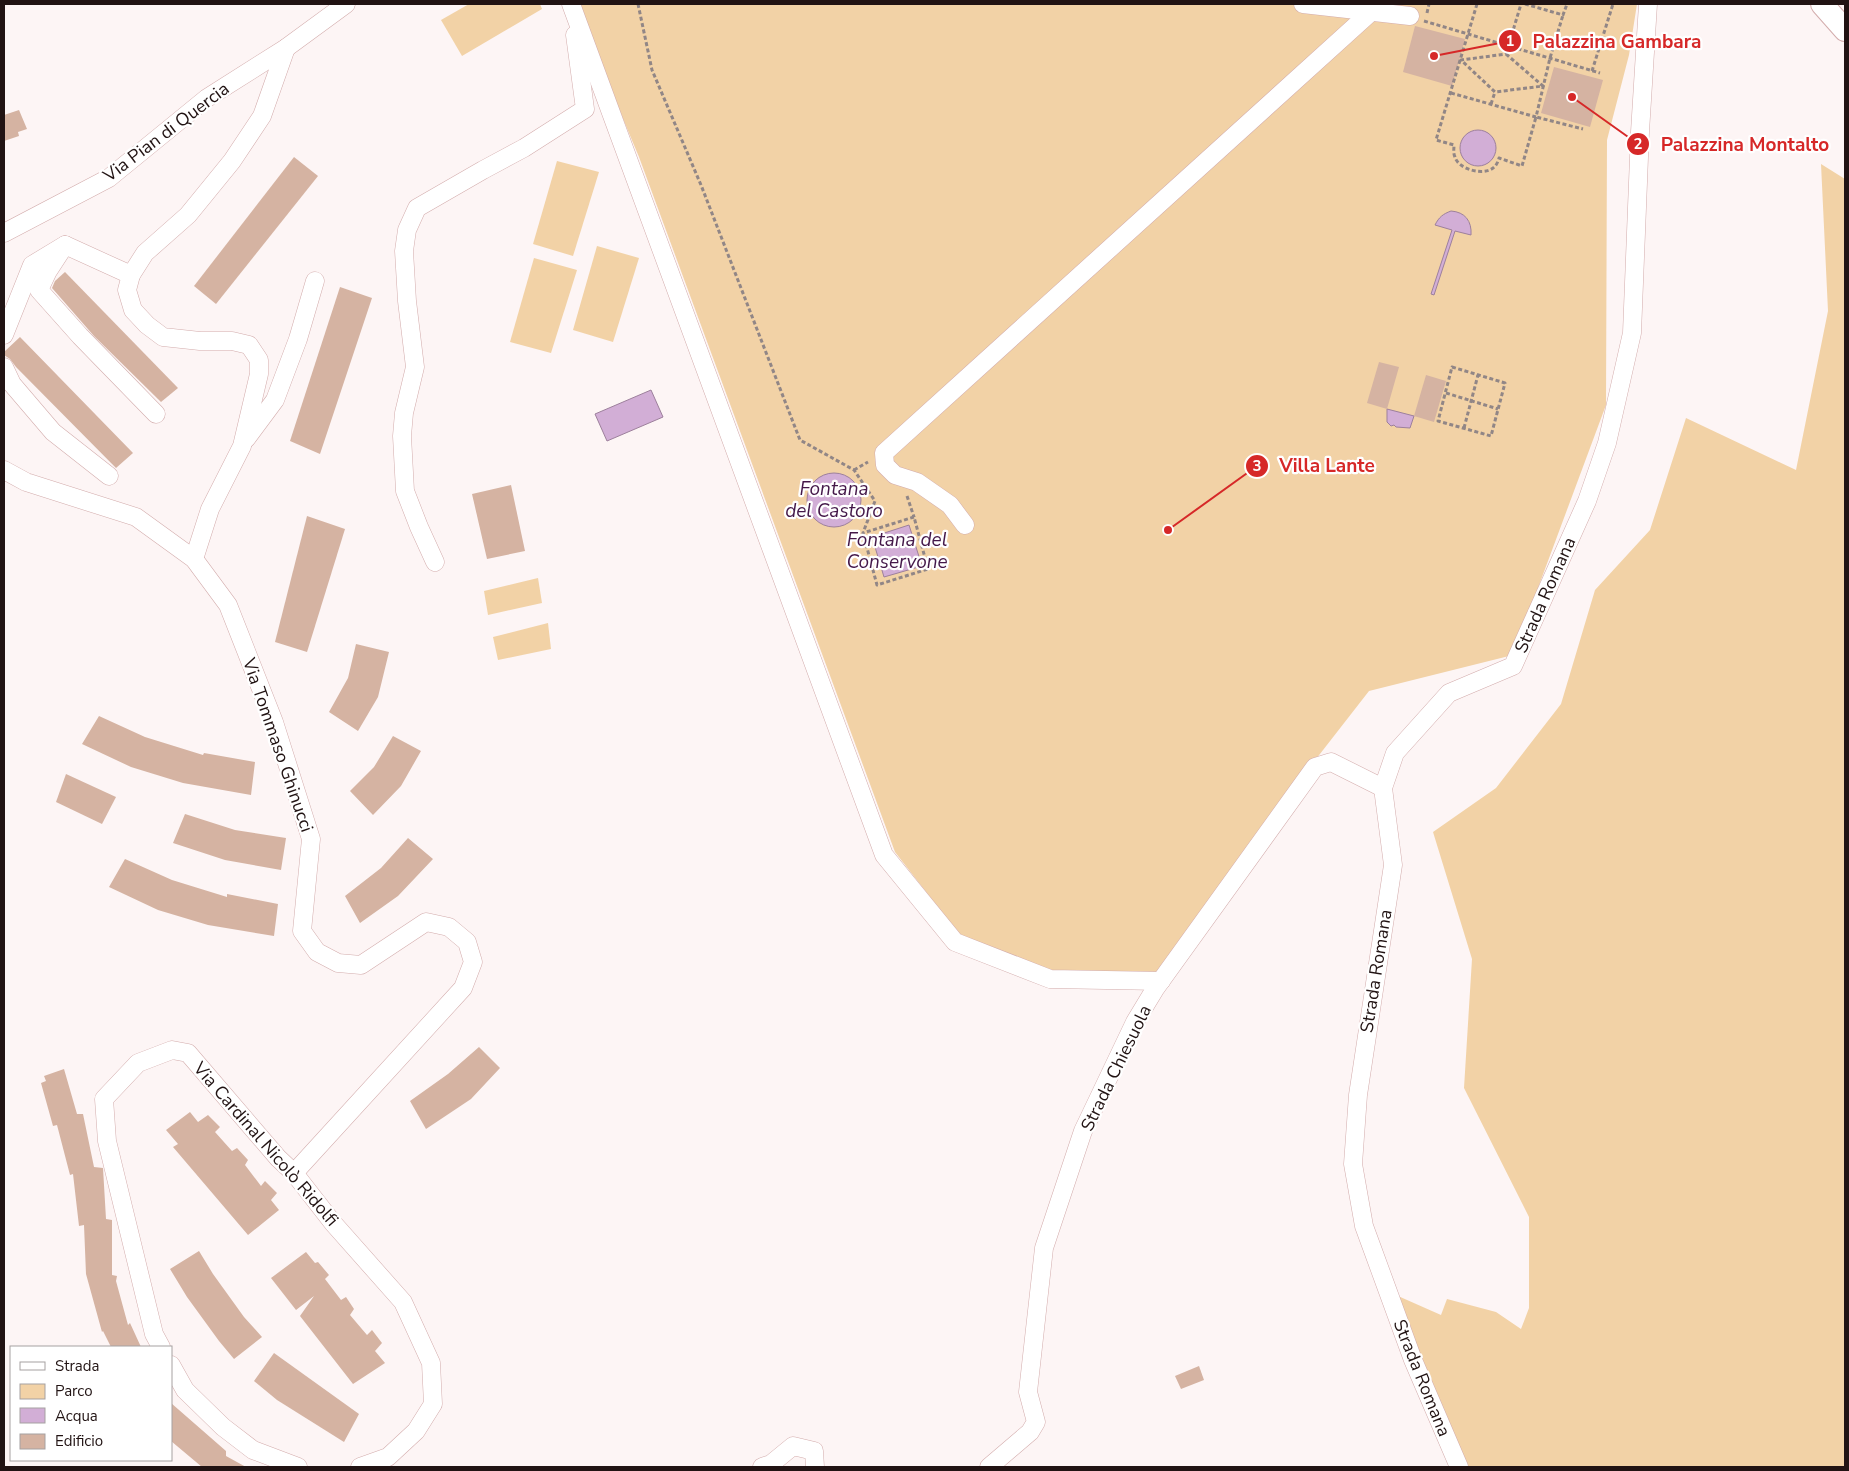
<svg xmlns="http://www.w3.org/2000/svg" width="1849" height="1471" font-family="'Nunito Sans',sans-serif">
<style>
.green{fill:#f2d2a6}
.water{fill:#d2aed6;stroke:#9d809c}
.building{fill:#d5b3a2}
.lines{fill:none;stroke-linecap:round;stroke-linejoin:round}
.minor-casing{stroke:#d3acac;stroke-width:19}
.major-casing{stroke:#d3acac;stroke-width:24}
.path{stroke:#918686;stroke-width:3;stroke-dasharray:4 2.5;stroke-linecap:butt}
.minor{stroke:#fff;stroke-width:18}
.major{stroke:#fff;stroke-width:22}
.labels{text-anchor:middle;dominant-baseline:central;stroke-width:4.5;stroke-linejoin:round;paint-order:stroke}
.street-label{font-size:18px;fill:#211313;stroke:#fff}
.water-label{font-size:19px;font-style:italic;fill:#441849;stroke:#fff}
.leader{fill:none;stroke:#d62828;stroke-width:2}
.callout-dot{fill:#d62828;stroke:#fff;stroke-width:2}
.mark-label{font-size:15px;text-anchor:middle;font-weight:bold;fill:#fff}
.callout-label{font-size:19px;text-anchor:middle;font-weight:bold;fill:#d62828;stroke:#fff;stroke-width:4.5;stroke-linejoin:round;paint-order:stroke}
</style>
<rect width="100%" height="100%" fill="#fdf5f5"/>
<!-- green -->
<g class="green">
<polygon points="469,4 540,4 542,9 462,56 441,20"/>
<polygon points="575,4 1637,4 1629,55 1607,140 1606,405 1513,655 1369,691 1260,831 1159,972 1050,974 961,937 895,852 639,157"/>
<polygon points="557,161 599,172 573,256 533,244"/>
<polygon points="1821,164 1845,179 1845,1467 1466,1467 1422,1360 1398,1296 1441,1315 1447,1299 1496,1312 1521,1329 1529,1308 1529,1217 1464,1088 1472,959 1433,832 1496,788 1561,704 1595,590 1650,530 1686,418 1796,470 1828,311"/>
<polygon points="597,246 639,258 613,342 573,330"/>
<polygon points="534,258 577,270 551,353 510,342"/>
<polygon points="538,578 542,603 488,615 484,591"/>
<polygon points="548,623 551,649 498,660 493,637"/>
</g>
<!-- water -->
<g class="water">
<circle cx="1478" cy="148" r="18"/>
<path d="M1451 211C1465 212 1472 221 1471 235L1455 231 1434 295 1431 294 1452 230 1435 225C1439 217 1443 214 1451 211Z"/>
<polygon points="651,390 663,417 607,441 595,414"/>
<polygon points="1387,409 1414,416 1410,428 1396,427 1394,425 1391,426 1387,422"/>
<circle cx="834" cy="500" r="27"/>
<polygon points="909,525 922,566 884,577 872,537"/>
</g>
<!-- building -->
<g class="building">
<polygon points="1415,26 1465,39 1452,86 1403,72"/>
<polygon points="1554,67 1603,80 1590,127 1541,113"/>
<polygon points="19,110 27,129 18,132 19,136 4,141 4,115"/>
<polygon points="294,157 318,176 216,304 194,286"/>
<polygon points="65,272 178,388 161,402 94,336 52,288 55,281"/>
<polygon points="340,287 372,298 320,454 290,441"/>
<polygon points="20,337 133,453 116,468 16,367 10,359 4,355 4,352"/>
<polygon points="1379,362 1399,367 1387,409 1367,403"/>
<polygon points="1426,375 1446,381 1434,422 1414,416"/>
<polygon points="511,485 525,551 487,559 472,494"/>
<polygon points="307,516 345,529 307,652 275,642"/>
<polygon points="356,644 389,652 378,697 358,731 329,712 348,678"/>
<polygon points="99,716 145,737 203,755 204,753 255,762 251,795 183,783 131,767 82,744"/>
<polygon points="393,736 421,751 401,786 373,815 350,791 374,767"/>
<polygon points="66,774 116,797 102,824 56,802"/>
<polygon points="185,814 235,830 286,838 281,870 225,860 173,843"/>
<polygon points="408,838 433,859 398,896 360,923 345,896 381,868"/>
<polygon points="125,859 172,880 227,897 227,894 278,904 274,936 208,925 158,910 109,887"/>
<polygon points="479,1047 500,1068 471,1099 426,1129 410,1101 448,1074"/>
<polygon points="64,1069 77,1114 83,1114 94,1167 103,1168 106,1219 112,1220 112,1275 117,1276 116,1281 128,1325 130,1323 141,1347 111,1347 103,1331 102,1332 86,1274 84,1225 79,1226 73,1174 70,1175 57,1125 53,1126 41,1083 46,1081 44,1076"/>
<polygon points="190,1112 198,1122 208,1115 220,1127 215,1132 232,1151 237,1148 248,1160 245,1165 261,1186 265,1181 277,1193 271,1200 279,1210 248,1235 173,1147 178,1144 166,1130"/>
<polygon points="199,1251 213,1274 244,1317 262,1337 234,1359 219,1341 187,1297 170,1269"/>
<polygon points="306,1252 315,1263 318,1262 329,1275 325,1279 341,1300 346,1297 354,1309 350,1315 367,1335 372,1330 382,1343 375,1351 385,1363 353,1384 300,1316 314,1296 296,1310 271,1278"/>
<polygon points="274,1353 359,1414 344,1442 277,1400 254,1381"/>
<polygon points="1199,1366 1204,1380 1181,1389 1175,1376"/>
<polygon points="171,1403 226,1451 226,1456 246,1467 202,1467 171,1441"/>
</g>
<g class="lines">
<defs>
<g id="minor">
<polyline points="571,4 884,855 955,942 1050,979 1161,981"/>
<polyline points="1303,4 1410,16"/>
<polyline points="4,233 109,178 207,98 286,48 346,4"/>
<polyline points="65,245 48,271 39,290 80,336 156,414"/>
<polyline points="4,335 32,265 65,245 131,275"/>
<polyline points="4,367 12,384 53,432 109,476"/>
<polyline points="246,439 275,400 298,339 315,281"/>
<polyline points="4,470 26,482 136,517 194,559 228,605 274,722 311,839 302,931 317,952 338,963 361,965 426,922 449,927 467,942 473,962 463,988 294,1173"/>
<polyline points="965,525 950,505 917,482 895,475 885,465 884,453 1372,11"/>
<polyline points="194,559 210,509 242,446 259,374 259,360 249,345 232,341 200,341 163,337 147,325 133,310 127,290 131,275 145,253 188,215 232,161 262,116 286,48"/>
<polyline points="435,562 419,527 405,491 402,436 404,413 415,367 407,301 404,251 407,230 417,208 483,170 524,148 585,109 575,35"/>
<polyline points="161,1347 154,1334 107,1141 104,1099 138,1063 172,1050 188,1053 278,1158 294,1173 333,1223 403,1302 431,1363 433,1404 416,1431 388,1457 360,1467"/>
<polyline points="171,1365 185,1390 223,1427 253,1450 298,1467"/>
<polyline points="762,1467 771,1464 793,1446 814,1451 815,1467"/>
<polyline points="989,1467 1030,1432 1036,1422 1028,1392 1044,1248 1083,1131 1135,1022 1155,989 1315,767 1331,762 1383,788"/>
<polyline points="1459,1467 1413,1360 1364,1226 1353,1164 1358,1095 1393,865 1383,788 1395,753 1449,693 1513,666 1587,501 1607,443 1632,333 1640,132 1648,4"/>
</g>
<polyline id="major" points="1822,4 1845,30"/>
</defs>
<!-- minor casing -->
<use href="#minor" class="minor-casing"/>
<!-- major casing -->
<use href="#major" class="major-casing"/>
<!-- path -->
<g class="path">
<polyline points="638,4 652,70 701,185 800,440 854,470 875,501 863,533 877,585 928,569 914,517 863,533"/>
<path d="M1477 4 1436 140 1454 145C1454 149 1453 153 1455 157 1458 169 1483 176 1493 168 1496 166 1498 162 1499 158L1522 166 1536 117 1583 129"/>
<polyline points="1525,4 1563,15 1567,4"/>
<polyline points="1427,13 1429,4"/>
<polyline points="1424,21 1600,73"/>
<polygon points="1506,54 1543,86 1495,92 1461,60"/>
<polyline points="1506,54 1521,4"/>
<polyline points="1592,71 1613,4"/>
<polyline points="1451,93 1536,117 1550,58 1563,15"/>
<polyline points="1491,104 1495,92"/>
<polygon points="1452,367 1505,383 1491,436 1438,421"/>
<polyline points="1446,393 1498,409"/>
<polyline points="1464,428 1478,375"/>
<polyline points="854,470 868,462"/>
<polyline points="907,496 914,517"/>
</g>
<!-- minor -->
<use href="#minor" class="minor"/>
<!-- major -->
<use href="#major" class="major"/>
</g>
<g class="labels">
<!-- street labels -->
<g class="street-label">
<text transform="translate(166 132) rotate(-37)">Via Pian di Quercia</text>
<text transform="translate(1545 595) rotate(-66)">Strada Romana</text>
<text transform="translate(278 745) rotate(71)">Via Tommaso Ghinucci</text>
<text transform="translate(1376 971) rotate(-81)">Strada Romana</text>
<text transform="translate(1116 1068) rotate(-64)">Strada Chiesuola</text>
<text transform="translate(266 1144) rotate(49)">Via Cardinal Nicolò Ridolfi</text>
<text transform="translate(1422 1378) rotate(68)">Strada Romana</text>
</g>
<!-- water labels -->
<g class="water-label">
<text x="834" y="489">Fontana<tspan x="834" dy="22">del Castoro</tspan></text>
<text x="897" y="540">Fontana del<tspan x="897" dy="22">Conservone</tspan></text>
</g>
</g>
<!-- callouts -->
<path class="leader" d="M1434 56L1510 41M1572 97L1638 144M1168 530L1257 466"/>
<g class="callout-dot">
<circle cx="1434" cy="56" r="5"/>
<circle cx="1572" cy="97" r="5"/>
<circle cx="1168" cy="530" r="5"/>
<circle cx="1510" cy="41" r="12"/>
<circle cx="1638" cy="144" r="12"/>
<circle cx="1257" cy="466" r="12"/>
</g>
<g class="mark-label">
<text x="1510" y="46">1</text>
<text x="1638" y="149">2</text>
<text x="1257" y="471">3</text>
</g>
<g class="callout-label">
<text x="1617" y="48">Palazzina Gambara</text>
<text x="1745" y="151">Palazzina Montalto</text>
<text x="1327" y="472">Villa Lante</text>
</g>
<!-- border -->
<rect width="1849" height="1471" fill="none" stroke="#211313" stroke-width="10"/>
<!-- legend -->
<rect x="10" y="1346" width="162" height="115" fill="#ffffff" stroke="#a6a1a1"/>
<rect x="20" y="1362" width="25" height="8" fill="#ffffff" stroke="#a6a1a1"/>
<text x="55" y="1371" font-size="15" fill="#211313">Strada</text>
<rect x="20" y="1384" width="25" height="15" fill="#f2d2a6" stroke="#a6a1a1"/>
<text x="55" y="1396" font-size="15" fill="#211313">Parco</text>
<rect x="20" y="1408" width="25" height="15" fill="#d2aed6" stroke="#a6a1a1"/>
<text x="55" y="1421" font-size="15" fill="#211313">Acqua</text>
<rect x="20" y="1434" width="25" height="15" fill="#d5b3a2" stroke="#a6a1a1"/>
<text x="55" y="1446" font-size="15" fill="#211313">Edificio</text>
</svg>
